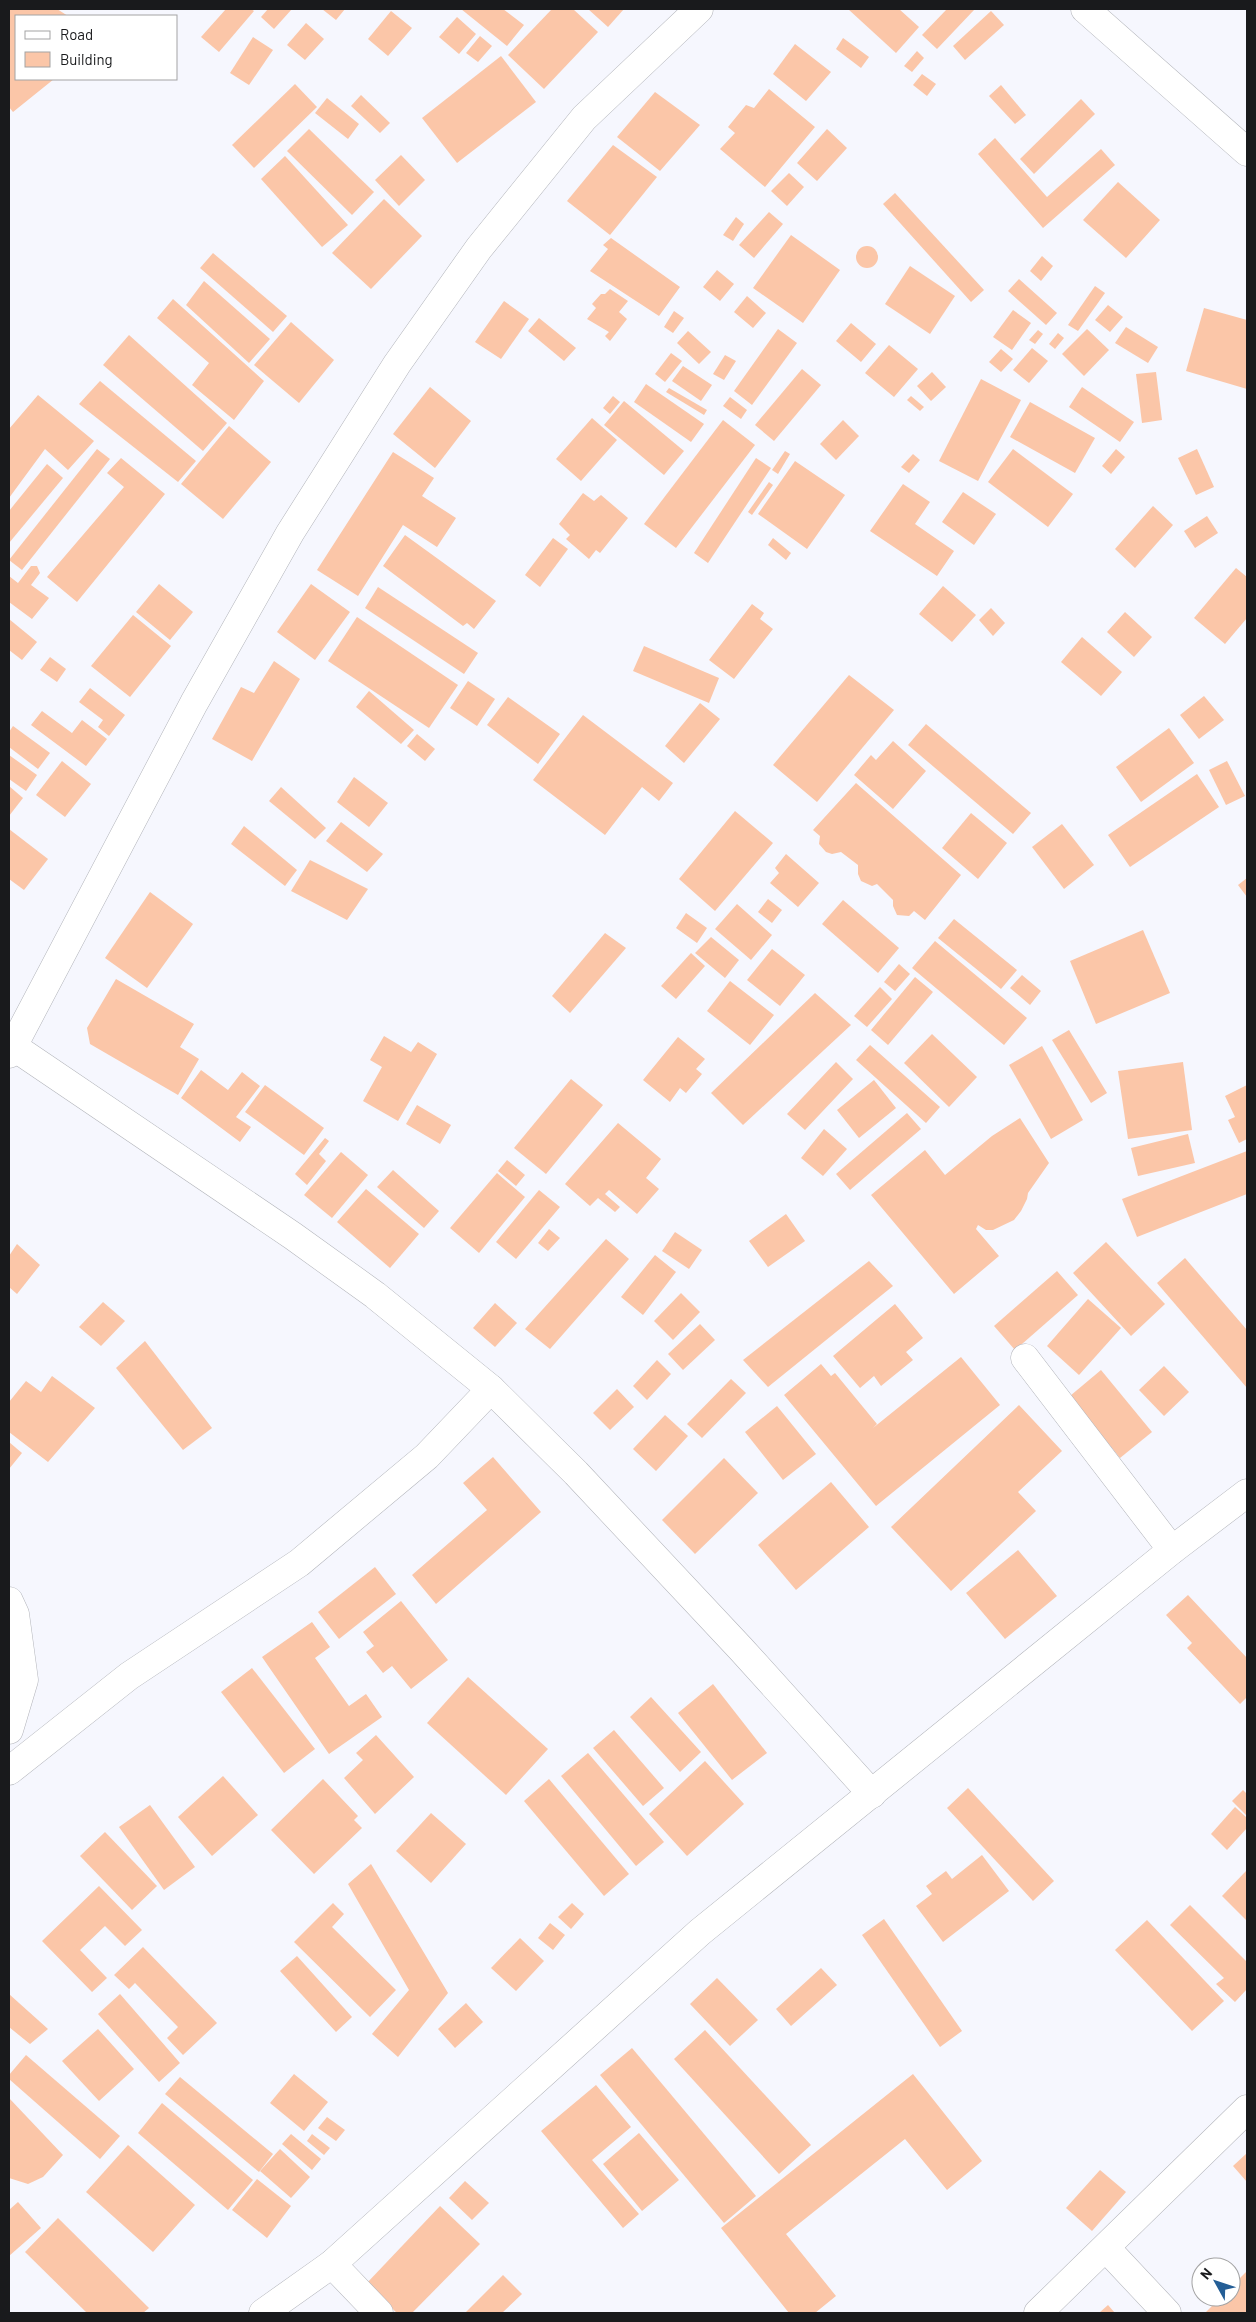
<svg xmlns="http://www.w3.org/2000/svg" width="1256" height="2322" font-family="Barlow,sans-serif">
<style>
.building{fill:#fbc6a8}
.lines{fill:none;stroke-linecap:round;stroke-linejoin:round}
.minor-casing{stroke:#b2b4ba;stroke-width:29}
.tertiary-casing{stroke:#b2b4ba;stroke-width:29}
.minor{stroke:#fff;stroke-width:28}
.tertiary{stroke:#fff;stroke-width:28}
</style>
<rect width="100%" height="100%" fill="#f6f7fe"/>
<!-- building -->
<g class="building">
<polygon points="9,9 57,9 68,16 16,16 16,79 54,79 13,112 9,107"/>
<polygon points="226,9 251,9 254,11 219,52 201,37"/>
<polygon points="268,9 292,9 274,29 261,17"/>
<polygon points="322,9 345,9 336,20"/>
<polygon points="461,9 503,9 524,25 507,46"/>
<polygon points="552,9 573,9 598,32 544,89 508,55"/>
<polygon points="588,9 624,9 608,27"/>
<polygon points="848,9 899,9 919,27 896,53"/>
<polygon points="947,9 974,10 937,49 922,35"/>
<polygon points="391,11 412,28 388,56 368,39"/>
<polygon points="991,11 1004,25 965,60 953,46"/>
<polygon points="457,17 476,34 459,54 439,37"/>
<polygon points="306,23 324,39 305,60 287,45"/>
<polygon points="480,36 492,46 478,62 466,53"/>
<polygon points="253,37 273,50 249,85 230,73"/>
<polygon points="843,38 869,57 861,68 836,49"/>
<polygon points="795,44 831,72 806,101 773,74"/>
<polygon points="917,51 924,58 912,72 904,66"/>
<polygon points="501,56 536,102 457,163 422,118"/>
<polygon points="922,74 936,84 927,96 913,85"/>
<polygon points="295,84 317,107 254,168 232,145"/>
<polygon points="1001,85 1026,115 1015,124 989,96"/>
<polygon points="769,89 815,127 765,187 720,149 735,133 728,127 746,105 754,108"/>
<polygon points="655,92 700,125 660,171 617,137"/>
<polygon points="361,95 390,123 380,133 351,106"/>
<polygon points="327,98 359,124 348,139 315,113"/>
<polygon points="1081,99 1095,114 1034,174 1020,159"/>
<polygon points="309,129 374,192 352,215 287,151"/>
<polygon points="827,129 847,148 817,181 797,163"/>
<polygon points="995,138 1047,197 1101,149 1115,165 1043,228 978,154"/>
<polygon points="613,145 657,177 610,235 567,201"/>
<polygon points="401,155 425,180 399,206 375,180"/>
<polygon points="285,156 348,225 322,247 261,179"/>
<polygon points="789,173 804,187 787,206 771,191"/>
<polygon points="1118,182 1160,220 1126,258 1083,220"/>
<polygon points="895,193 984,290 971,302 883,204"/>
<polygon points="384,199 422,236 371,289 332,253"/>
<polygon points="769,212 783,224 754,258 739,245"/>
<polygon points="736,217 744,224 733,241 723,235"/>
<polygon points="791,235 840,270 803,323 753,288"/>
<polygon points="611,238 680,287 659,316 590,271 608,249 603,245"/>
<circle cx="867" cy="257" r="11"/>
<polygon points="213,253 287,316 273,332 200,268"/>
<polygon points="1042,256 1053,266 1041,281 1030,271"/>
<polygon points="910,266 955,296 930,334 885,304"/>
<polygon points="717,270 734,284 720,301 703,287"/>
<polygon points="1019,279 1057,313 1046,325 1008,291"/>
<polygon points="204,281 270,339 249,363 186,305"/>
<polygon points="1095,286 1105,293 1078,331 1068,325"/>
<polygon points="610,289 628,301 619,312 627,319 610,341 605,336 609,332 587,319 596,308 592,304 601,294 605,294"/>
<polygon points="747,296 766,313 753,328 734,312"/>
<polygon points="173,299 264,381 234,420 192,385 209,363 157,318"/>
<polygon points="504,301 529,319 501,359 475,342"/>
<polygon points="1108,305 1123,317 1110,332 1095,320"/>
<polygon points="1204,308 1247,320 1247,389 1186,371"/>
<polygon points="1013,310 1031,323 1012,350 993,337"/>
<polygon points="674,311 684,318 673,333 664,327"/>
<polygon points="539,318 576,348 564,361 528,331"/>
<polygon points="291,322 334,360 299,403 254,365"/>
<polygon points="851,323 876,344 861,362 836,341"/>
<polygon points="1126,327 1158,347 1148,363 1115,343"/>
<polygon points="778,329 797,343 752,405 734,391"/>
<polygon points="1087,329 1109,350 1084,376 1062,354"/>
<polygon points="1038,330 1043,334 1035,344 1029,340"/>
<polygon points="688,331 711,352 699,364 677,343"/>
<polygon points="1058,333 1064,338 1055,349 1049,344"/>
<polygon points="129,335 227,423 203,451 103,365"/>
<polygon points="889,345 918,369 894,397 865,373"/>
<polygon points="1032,348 1048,361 1029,383 1013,370"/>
<polygon points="1001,349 1013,359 1001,372 989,362"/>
<polygon points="671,353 682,361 665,382 655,374"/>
<polygon points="725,355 736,361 724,380 713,374"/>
<polygon points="683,366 712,385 701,401 672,381"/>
<polygon points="802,369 821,385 774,441 755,425"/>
<polygon points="932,372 946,387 931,401 917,386"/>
<polygon points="1156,372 1162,420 1142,423 1136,374"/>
<polygon points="981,379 1021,400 978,481 939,461"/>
<polygon points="100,381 196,461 178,482 79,404"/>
<polygon points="646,384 704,424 691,442 634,402"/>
<polygon points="430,387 471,421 435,468 393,434"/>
<polygon points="1082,387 1134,422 1120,442 1069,407"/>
<polygon points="669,388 707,410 704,415 666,392"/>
<polygon points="38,395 94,441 68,470 45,449 9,498 9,429"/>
<polygon points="613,396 620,402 610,414 603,408"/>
<polygon points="911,396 924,407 920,411 907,400"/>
<polygon points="730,397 747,410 741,419 723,406"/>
<polygon points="624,401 684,451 664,475 604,425"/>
<polygon points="1030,402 1095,438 1075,473 1010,437"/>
<polygon points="592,418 617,440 581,481 556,459"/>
<polygon points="723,420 755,445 676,548 644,524"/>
<polygon points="843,420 859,436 836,460 820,444"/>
<polygon points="229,426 271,462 223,519 181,484"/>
<polygon points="97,449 110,459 22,570 9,560"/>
<polygon points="1013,449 1073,494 1048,527 988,482"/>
<polygon points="1116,449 1125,457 1111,474 1102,466"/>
<polygon points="1197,449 1214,487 1196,495 1178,458"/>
<polygon points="785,451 790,454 778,474 772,470"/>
<polygon points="393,452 434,478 422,496 456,518 437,547 403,525 358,596 317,570"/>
<polygon points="913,454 920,460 909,473 901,467"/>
<polygon points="121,458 165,494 77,602 47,577 124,487 107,473"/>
<polygon points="756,458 771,468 708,563 694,553"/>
<polygon points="795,461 845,495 807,549 758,514"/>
<polygon points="47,464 63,478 9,543 9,511"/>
<polygon points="769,482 773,485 752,515 748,512"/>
<polygon points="903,484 930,502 915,524 954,551 937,576 870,531"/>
<polygon points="963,492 996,514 974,545 942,522"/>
<polygon points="583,493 594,501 601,495 628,518 600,553 596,550 589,559 566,539 570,535 559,524"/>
<polygon points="1153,506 1173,525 1135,568 1115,549"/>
<polygon points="1207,516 1218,533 1195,548 1184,531"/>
<polygon points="405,535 496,601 474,629 467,623 463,626 383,566"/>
<polygon points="553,538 568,549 540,587 525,575"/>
<polygon points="773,538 791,553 786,560 768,545"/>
<polygon points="31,566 37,566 40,573 31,585 49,598 32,619 9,602 9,576 18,583"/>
<polygon points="1236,568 1247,577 1247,618 1225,644 1194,618"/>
<polygon points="159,584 193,612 170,640 136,612"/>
<polygon points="311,584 350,612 315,660 277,632"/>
<polygon points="943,586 976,615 952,642 919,614"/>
<polygon points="378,587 478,653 464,674 365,608"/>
<polygon points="752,604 764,613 760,619 773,629 734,679 709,660"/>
<polygon points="991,608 1005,623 993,636 979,620"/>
<polygon points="1125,612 1152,637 1134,657 1107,632"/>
<polygon points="133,615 171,646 130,697 91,666"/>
<polygon points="357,617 458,685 429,728 328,661"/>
<polygon points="9,619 37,642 22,660 9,650"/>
<polygon points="1082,637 1122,672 1101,696 1061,662"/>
<polygon points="644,646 719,678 709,703 633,671"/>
<polygon points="50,657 66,669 57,682 40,670"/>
<polygon points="274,661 300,679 252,761 212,739 241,687 254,693"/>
<polygon points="849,675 894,710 817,802 773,765"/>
<polygon points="468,681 495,699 477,726 450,708"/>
<polygon points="90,688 125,715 109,736 98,727 103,720 79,702"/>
<polygon points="369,691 414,730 401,744 356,707"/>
<polygon points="1204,696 1224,720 1199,739 1180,715"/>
<polygon points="508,697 560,734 538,764 487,725"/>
<polygon points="700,703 720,719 684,763 665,746"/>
<polygon points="42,711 72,733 82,720 107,739 86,766 31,725"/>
<polygon points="583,715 673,783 659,801 642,787 605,835 533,780"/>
<polygon points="926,724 1031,813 1013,834 908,745"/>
<polygon points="13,726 50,753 38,769 9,747 9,732"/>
<polygon points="1169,728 1194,763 1141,802 1116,767"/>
<polygon points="417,734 435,749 425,761 407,746"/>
<polygon points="893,741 926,771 893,809 854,775 871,755 876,760"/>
<polygon points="9,755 37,775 26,791 9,779"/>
<polygon points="62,761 91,784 65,817 36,795"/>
<polygon points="1227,761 1245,796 1226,805 1209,770"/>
<polygon points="1197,774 1219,807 1130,867 1108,835"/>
<polygon points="354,777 388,803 369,827 337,802"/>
<polygon points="856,783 961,875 925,920 914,911 909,916 897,915 893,906 893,900 877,884 872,886 861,881 858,874 858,865 841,852 832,854 826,852 819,844 820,836 813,830"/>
<polygon points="9,786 23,798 9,816"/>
<polygon points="281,787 326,828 315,839 269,801"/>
<polygon points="735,811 773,843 715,911 679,879"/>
<polygon points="971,813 1007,843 978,879 942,848"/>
<polygon points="341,822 383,854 367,872 326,841"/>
<polygon points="1062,824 1094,865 1064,889 1032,847"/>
<polygon points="244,826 297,870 285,886 231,844"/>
<polygon points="9,829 48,859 24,890 9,879"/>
<polygon points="786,854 819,883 798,907 770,883 779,873 775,868"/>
<polygon points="310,860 368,889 347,920 291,891"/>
<polygon points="1247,878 1247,897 1238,885"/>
<polygon points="150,892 193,924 147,988 105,958"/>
<polygon points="768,899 782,910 772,923 758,912"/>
<polygon points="843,900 899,948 878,973 822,924"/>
<polygon points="737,904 772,935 751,960 715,929"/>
<polygon points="686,913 707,928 697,943 676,928"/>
<polygon points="954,919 1017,970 1001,989 938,938"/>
<polygon points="1143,930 1170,993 1096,1024 1070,961"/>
<polygon points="605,933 626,948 570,1013 552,996"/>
<polygon points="711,937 739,960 725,978 695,953"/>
<polygon points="935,941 1027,1018 1004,1045 912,968"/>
<polygon points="772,949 805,975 780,1006 747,980"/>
<polygon points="691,953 705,966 676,999 661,986"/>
<polygon points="899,964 910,974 895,991 884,982"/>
<polygon points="1022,975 1041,991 1030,1005 1010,988"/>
<polygon points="915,977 933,992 888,1045 871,1030"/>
<polygon points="116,979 194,1024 180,1047 199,1059 178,1095 90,1044 87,1028"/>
<polygon points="730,981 774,1015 750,1045 707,1011"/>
<polygon points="880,987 892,999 867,1027 854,1016"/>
<polygon points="815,993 851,1025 743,1125 711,1093"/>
<polygon points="1069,1030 1107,1093 1091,1103 1052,1040"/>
<polygon points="932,1034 977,1077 949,1107 904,1063"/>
<polygon points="384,1036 411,1052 418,1042 437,1054 398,1121 363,1101 382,1067 370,1060"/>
<polygon points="678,1037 705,1059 696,1069 702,1074 686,1093 680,1088 670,1102 643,1080"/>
<polygon points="870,1045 940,1107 926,1123 856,1060"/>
<polygon points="1042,1046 1083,1120 1051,1139 1009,1065"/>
<polygon points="836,1062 853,1079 805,1130 787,1114"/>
<polygon points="1183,1062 1192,1130 1128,1139 1118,1071"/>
<polygon points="201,1070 228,1090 242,1072 260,1086 236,1117 251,1127 240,1142 181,1098"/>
<polygon points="571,1079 603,1105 546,1174 514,1148"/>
<polygon points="874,1080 896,1108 859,1138 837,1110"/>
<polygon points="265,1085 324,1128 304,1155 245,1112"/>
<polygon points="1247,1085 1247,1139 1239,1143 1228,1120 1235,1117 1225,1096"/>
<polygon points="417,1105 451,1125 440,1144 406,1124"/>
<polygon points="907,1113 921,1129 850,1190 836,1174"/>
<polygon points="1020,1118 1049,1163 1028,1193 1027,1199 1021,1211 1014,1220 993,1230 986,1230 978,1225 976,1229 999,1256 954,1294 871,1195 925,1150 945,1175 992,1136"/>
<polygon points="618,1123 661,1159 646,1178 659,1189 637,1214 609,1190 605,1194 620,1207 615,1212 598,1198 590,1206 565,1184"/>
<polygon points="824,1129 847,1149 823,1176 801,1158"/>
<polygon points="1188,1134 1195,1163 1138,1176 1131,1148"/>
<polygon points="325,1138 329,1141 319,1154 326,1161 307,1185 295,1174"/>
<polygon points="1247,1151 1247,1194 1137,1237 1122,1199"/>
<polygon points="341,1152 368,1175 332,1218 304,1195"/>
<polygon points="507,1160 525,1175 516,1186 498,1171"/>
<polygon points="393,1170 439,1211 424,1228 377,1187"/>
<polygon points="497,1173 525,1197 479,1253 450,1228"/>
<polygon points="366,1189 419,1234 390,1268 337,1222"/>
<polygon points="539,1190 560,1207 516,1259 496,1242"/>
<polygon points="786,1214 805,1241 768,1267 749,1241"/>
<polygon points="549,1229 560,1238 548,1251 538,1243"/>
<polygon points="675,1232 702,1250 689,1269 662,1251"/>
<polygon points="606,1239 629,1259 550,1349 525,1329"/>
<polygon points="1106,1242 1165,1304 1131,1336 1073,1273"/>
<polygon points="17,1244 40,1265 17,1294 9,1287 9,1256"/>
<polygon points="655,1255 676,1272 643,1315 621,1297"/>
<polygon points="1185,1258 1247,1330 1247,1388 1157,1283"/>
<polygon points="869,1261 893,1286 768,1387 743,1360"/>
<polygon points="1057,1271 1078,1295 1015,1350 994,1326"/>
<polygon points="681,1293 700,1312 673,1340 654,1321"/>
<polygon points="1088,1299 1121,1328 1079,1375 1047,1346"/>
<polygon points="103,1302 125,1321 101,1346 79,1327"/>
<polygon points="495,1303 517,1323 495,1347 473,1328"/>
<polygon points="895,1304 923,1338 906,1352 913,1360 881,1386 874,1376 860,1388 833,1356"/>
<polygon points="700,1324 715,1340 683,1370 668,1354"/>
<polygon points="145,1341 212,1428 183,1450 116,1368"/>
<polygon points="961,1357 1000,1405 876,1506 784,1395 821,1364 831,1376 835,1373 877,1424 873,1428"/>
<polygon points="657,1360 671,1374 647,1400 633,1386"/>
<polygon points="1164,1366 1189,1392 1164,1416 1139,1390"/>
<polygon points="1101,1370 1152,1432 1120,1458 1070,1396"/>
<polygon points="52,1376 95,1408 48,1462 9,1432 9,1402 26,1381 41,1392"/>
<polygon points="731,1379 746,1393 702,1438 687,1424"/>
<polygon points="617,1389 634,1407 610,1430 593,1413"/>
<polygon points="1019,1405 1062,1451 1018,1492 1036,1511 951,1591 891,1527"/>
<polygon points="777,1406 816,1454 783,1480 745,1432"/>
<polygon points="665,1415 688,1436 656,1471 633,1449"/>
<polygon points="9,1442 22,1453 9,1469"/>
<polygon points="493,1457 541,1512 436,1604 412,1575 487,1510 463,1483"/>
<polygon points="724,1458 758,1493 695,1554 662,1520"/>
<polygon points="831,1482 869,1527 796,1590 758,1545"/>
<polygon points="1018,1550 1057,1596 1005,1639 966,1593"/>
<polygon points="375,1567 396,1594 339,1639 318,1612"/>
<polygon points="1188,1595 1247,1658 1247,1697 1240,1704 1187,1648 1192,1643 1166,1615"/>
<polygon points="401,1601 448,1660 411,1689 392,1666 383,1673 366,1652 374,1646 363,1632"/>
<polygon points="312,1622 330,1647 315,1658 349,1706 366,1694 382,1717 329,1754 262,1657"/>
<polygon points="252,1668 315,1749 284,1773 221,1692"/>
<polygon points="468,1677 548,1749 506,1795 427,1723"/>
<polygon points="713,1684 767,1753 732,1780 678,1713"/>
<polygon points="651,1697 701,1752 680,1772 630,1717"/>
<polygon points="614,1730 664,1788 643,1806 593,1748"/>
<polygon points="376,1735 414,1777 375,1814 344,1778 363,1760 356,1753"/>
<polygon points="588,1753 664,1842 636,1866 561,1776"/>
<polygon points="705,1761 744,1804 687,1856 649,1814"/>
<polygon points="223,1776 258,1815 212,1856 178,1817"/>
<polygon points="323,1779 358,1816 354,1820 362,1828 314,1874 271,1830"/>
<polygon points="549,1779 629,1874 604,1896 524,1801"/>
<polygon points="968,1788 1054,1881 1033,1901 947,1808"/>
<polygon points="1243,1790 1247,1794 1247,1816 1232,1801"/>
<polygon points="150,1805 195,1867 164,1890 119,1827"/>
<polygon points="1235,1807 1247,1818 1247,1828 1227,1850 1211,1834"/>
<polygon points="431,1813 466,1844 431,1883 396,1851"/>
<polygon points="105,1832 157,1886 132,1910 80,1856"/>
<polygon points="982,1855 1009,1891 943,1942 916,1906 932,1894 926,1886 946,1871 952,1879"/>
<polygon points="371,1864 448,1993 398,2057 372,2034 409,1990 348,1884"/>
<polygon points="1247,1870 1247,1921 1222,1896"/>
<polygon points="99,1886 142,1930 125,1946 105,1926 80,1950 107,1978 92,1992 42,1941"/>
<polygon points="333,1903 344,1914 332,1927 396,1990 370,2017 294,1942"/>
<polygon points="572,1903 584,1914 571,1929 558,1917"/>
<polygon points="1190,1905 1247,1962 1247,1989 1235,2002 1216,1984 1224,1978 1170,1925"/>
<polygon points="884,1919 962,2031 940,2047 862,1935"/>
<polygon points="1147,1920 1224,2001 1192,2031 1115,1950"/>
<polygon points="550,1923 565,1935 553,1950 538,1938"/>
<polygon points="520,1938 544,1961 516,1991 491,1968"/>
<polygon points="143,1947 217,2023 183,2055 167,2038 178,2027 135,1983 129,1989 114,1975"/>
<polygon points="297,1956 352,2017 336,2032 280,1971"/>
<polygon points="821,1968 837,1985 791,2026 776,2009"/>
<polygon points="717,1978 758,2020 730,2046 690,2004"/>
<polygon points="9,1994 48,2029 30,2044 9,2027"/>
<polygon points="120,1994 180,2063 159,2082 98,2014"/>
<polygon points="466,2003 483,2022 455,2048 438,2029"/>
<polygon points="98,2029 134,2069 99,2101 62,2061"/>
<polygon points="705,2030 811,2145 779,2174 674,2059"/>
<polygon points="632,2048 756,2196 724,2223 600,2075"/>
<polygon points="26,2055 120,2136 100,2159 9,2079 9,2075"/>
<polygon points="294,2074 328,2102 304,2131 270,2103"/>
<polygon points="913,2074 982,2161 947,2190 905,2139 786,2234 836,2296 815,2313 789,2313 721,2228"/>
<polygon points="180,2077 273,2154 259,2172 165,2094"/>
<polygon points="596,2085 631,2127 592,2160 639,2214 623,2228 541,2131"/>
<polygon points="9,2098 63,2155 43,2177 28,2184 9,2178"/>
<polygon points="162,2103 253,2180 228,2210 138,2133"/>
<polygon points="327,2117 345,2130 336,2141 318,2128"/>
<polygon points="639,2133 679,2180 642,2211 603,2164"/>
<polygon points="291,2134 321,2159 312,2170 282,2144"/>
<polygon points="312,2134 330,2148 324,2155 307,2141"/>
<polygon points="128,2145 195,2205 153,2252 86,2192"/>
<polygon points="280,2149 310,2177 291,2198 260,2171"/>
<polygon points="1247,2153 1247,2182 1233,2166"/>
<polygon points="1100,2170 1126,2192 1092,2231 1066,2208"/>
<polygon points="257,2179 291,2206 267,2238 232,2210"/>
<polygon points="465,2181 489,2203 472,2220 449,2198"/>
<polygon points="18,2202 41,2228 9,2256 9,2210"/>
<polygon points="440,2206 480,2244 412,2313 397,2313 366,2284"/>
<polygon points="58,2218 149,2308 143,2313 87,2313 25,2252"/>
<polygon points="1247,2271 1247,2313 1205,2313 1221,2297 1231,2297 1231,2287"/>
<polygon points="503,2275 522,2294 502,2313 465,2313"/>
<polygon points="1108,2305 1115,2313 1099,2313"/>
</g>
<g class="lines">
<defs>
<g id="minor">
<polyline points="1085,9 1247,152"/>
<polyline points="14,1047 293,1236 375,1295 491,1389 576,1473 741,1649 872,1794"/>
<polyline points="1025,1358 1172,1550"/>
<polyline points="9,1601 15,1614 24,1680 9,1730"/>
<polyline points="9,1771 129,1676 299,1563 427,1456 491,1389"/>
<polyline points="1106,2248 1167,2313"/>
<polyline points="332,2264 379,2313"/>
<polyline points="263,2313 332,2264 700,1932 1172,1550 1247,1493"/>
<polyline points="1038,2313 1247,2109"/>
</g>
<polyline id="tertiary" points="9,1054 194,703 290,533 397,364 479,248 584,118 699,9"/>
</defs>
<!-- minor casing -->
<use href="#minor" class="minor-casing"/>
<!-- tertiary casing -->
<use href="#tertiary" class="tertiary-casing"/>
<!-- minor -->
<use href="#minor" class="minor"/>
<!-- tertiary -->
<use href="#tertiary" class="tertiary"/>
</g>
<!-- border -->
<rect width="1256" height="2322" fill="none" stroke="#191a1c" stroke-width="20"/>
<!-- legend -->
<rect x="15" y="15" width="162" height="65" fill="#ffffff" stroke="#a3a3a4"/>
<rect x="25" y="31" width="25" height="8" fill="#ffffff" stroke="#a3a3a4"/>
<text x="60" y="40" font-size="15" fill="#191a1c">Road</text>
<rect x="25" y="52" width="25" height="15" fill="#fbc6a8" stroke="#a3a3a4"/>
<text x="60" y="65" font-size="15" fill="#191a1c">Building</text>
<!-- north arrow -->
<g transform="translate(1216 2282) rotate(310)"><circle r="24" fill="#ffffff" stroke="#a3a3a4"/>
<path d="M0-4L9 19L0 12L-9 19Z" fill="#245e96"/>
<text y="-8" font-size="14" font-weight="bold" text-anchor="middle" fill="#191a1c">N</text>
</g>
</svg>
